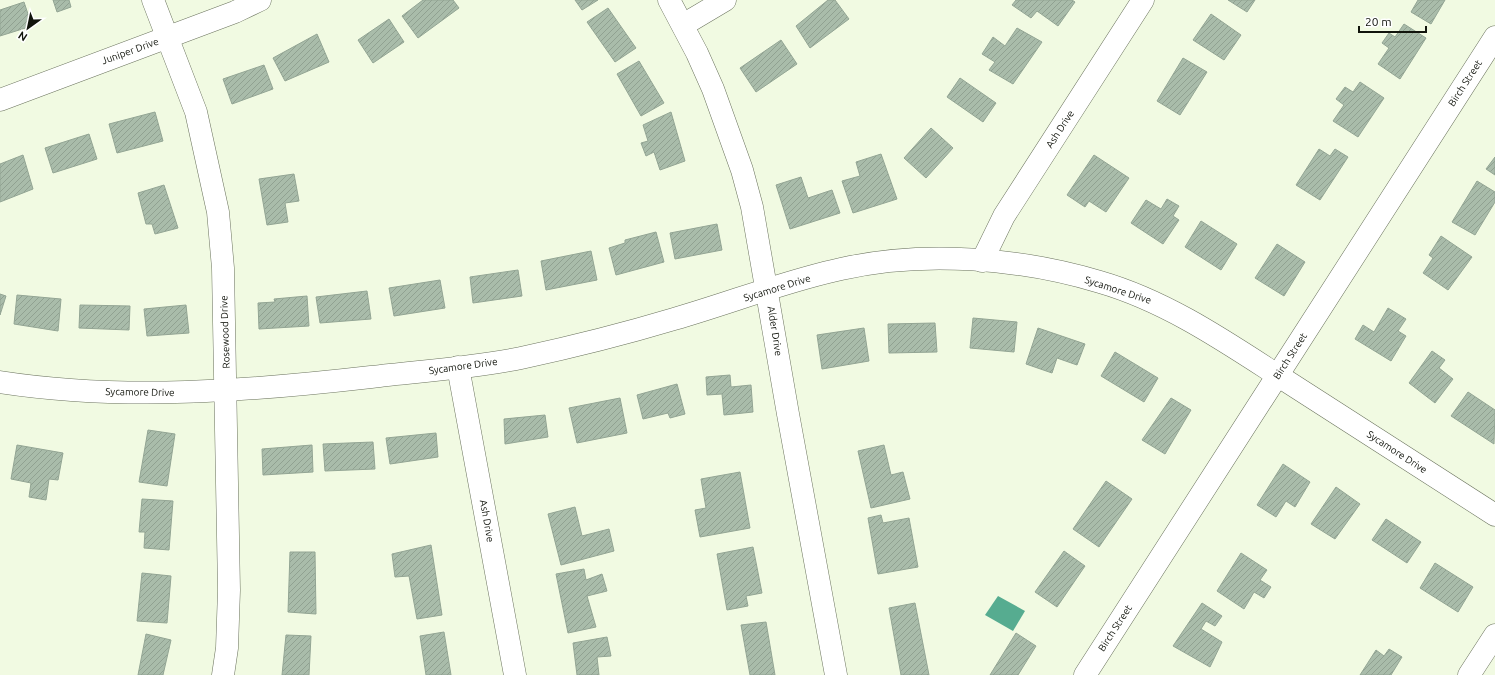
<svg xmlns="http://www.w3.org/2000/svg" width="1495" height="675" font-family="Ubuntu,sans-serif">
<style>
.water{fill:#56ac90}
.building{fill:url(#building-hatch);stroke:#93a594}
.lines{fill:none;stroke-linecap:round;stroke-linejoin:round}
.minor-casing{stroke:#6b735e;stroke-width:23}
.minor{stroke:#fff;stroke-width:22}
.labels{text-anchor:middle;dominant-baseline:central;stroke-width:4;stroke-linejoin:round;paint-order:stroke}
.street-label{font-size:10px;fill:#11140c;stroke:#fff}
</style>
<defs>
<pattern id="building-hatch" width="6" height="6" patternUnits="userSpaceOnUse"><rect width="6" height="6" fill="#a9bcaa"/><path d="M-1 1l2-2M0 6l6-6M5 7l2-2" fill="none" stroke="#90a191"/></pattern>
</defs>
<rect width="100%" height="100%" fill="#f1fae2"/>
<!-- water -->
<polygon class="water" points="998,596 1025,611 1013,631 985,615"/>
<!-- building -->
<g class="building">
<polygon points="53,0 69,0 71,7 57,12"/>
<polygon points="423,0 453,0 459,8 418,38 402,16"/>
<polygon points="575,0 598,0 582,10"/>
<polygon points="828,0 835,0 849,19 810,48 796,26"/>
<polygon points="1016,0 1072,0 1075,2 1058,26 1037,11 1031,18 1012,5"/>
<polygon points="1228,0 1255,0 1247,12"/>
<polygon points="1418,0 1445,0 1431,24 1411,12"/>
<polygon points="24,2 32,26 0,36 0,10"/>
<polygon points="608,8 636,48 615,62 587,22"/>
<polygon points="1211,14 1241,35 1224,60 1193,40"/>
<polygon points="389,19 404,42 373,63 358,40"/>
<polygon points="1404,24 1426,38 1400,79 1378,64 1389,48 1382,43 1389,33 1395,37"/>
<polygon points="1017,28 1042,42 1013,84 989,70 995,62 982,54 993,37 1005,46"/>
<polygon points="317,34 329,62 285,81 273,58"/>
<polygon points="781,40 797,64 756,92 740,68"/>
<polygon points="1183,58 1207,72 1180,115 1157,101"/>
<polygon points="639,61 664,103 641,116 617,74"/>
<polygon points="264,65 273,89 232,104 223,79"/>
<polygon points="960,78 996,103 983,122 947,97"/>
<polygon points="1360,82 1384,98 1358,137 1333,121 1344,105 1336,99 1345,87 1353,92"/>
<polygon points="155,112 163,141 117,153 109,124"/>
<polygon points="671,112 685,161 660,170 654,152 646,156 641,143 648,141 643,125"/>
<polygon points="931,128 953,148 926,178 904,158"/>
<polygon points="89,134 97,159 53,173 45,148"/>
<polygon points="1319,149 1330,156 1335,149 1348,157 1320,200 1296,185"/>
<polygon points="881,154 897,199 853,213 842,181 860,176 856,162"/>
<polygon points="23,155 33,189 0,202 0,164"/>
<polygon points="1094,155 1129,178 1106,212 1089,201 1085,207 1067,195"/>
<polygon points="1495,157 1495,175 1486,169"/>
<polygon points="294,174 299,201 285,203 288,222 267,225 259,179"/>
<polygon points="801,177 808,198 832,190 840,213 790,229 776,185"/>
<polygon points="1477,181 1495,192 1495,202 1475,235 1452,222"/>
<polygon points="164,185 178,228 155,234 152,224 146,224 138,193"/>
<polygon points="1167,199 1179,206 1173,216 1179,220 1163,244 1131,223 1146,200 1161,209"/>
<polygon points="1201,221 1237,244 1221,270 1185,247"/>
<polygon points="717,224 722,250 675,259 670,233"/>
<polygon points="656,232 664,262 616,275 609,248 625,243 625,240"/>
<polygon points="1441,236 1472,257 1448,290 1423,273 1433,258 1429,255"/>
<polygon points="1277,244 1305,262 1284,296 1255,278"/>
<polygon points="591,251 597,280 546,290 541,261"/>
<polygon points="518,270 522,296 473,303 470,277"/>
<polygon points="440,280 445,308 394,316 389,288"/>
<polygon points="367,291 371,319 320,323 316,297"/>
<polygon points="0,294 6,296 0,315"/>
<polygon points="17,295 61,299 58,331 14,324"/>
<polygon points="307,296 309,326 259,329 258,303 275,302 274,299"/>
<polygon points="80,305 130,306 129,330 79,328"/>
<polygon points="186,305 189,333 147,336 144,309"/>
<polygon points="1388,308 1406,319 1398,331 1406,336 1391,361 1355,339 1363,325 1374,332"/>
<polygon points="973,318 1017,322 1014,352 970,348"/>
<polygon points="935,323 937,352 889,353 888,324"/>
<polygon points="864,328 869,361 822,369 817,335"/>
<polygon points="1038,328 1085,344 1077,365 1057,358 1052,373 1026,364"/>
<polygon points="1432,351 1445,360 1439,368 1453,379 1435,403 1409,383"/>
<polygon points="1115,352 1158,378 1144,402 1101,376"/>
<polygon points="730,375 731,387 751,385 753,412 724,415 722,394 707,395 706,377"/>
<polygon points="677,384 685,414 670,418 668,413 643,419 637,395"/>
<polygon points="1468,392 1495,410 1494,444 1451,416"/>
<polygon points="620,398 627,433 577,443 569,408"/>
<polygon points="1171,398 1191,410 1165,454 1142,440"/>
<polygon points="545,415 548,437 505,444 504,419"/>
<polygon points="148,430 175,434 167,486 139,482"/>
<polygon points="436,433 438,457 390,464 386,438"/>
<polygon points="373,442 375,469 325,471 323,444"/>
<polygon points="17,445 63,453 58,480 49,479 46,500 29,497 31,483 11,479"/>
<polygon points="312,445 313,472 263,475 262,449"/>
<polygon points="884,445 891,475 903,472 910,499 871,508 858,451"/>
<polygon points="1283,464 1310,482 1295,507 1286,501 1276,517 1257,505"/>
<polygon points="740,472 750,528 700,537 695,510 706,508 701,479"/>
<polygon points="1106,481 1132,499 1099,547 1073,529"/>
<polygon points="1336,487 1360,504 1335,539 1311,524"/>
<polygon points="142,499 173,501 169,550 144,548 145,532 139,532"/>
<polygon points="575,507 582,536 609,529 614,551 561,565 548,514"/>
<polygon points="881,515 883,523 909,518 918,567 878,574 868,518"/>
<polygon points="1386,519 1421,542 1407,563 1372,540"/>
<polygon points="431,545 442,615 417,619 409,576 395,577 392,554"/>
<polygon points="753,547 762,593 746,596 748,606 727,610 717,554"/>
<polygon points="1064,551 1085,566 1057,607 1035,592"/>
<polygon points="290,552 315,552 316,614 288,612"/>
<polygon points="1241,553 1267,570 1260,580 1271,587 1264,598 1254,592 1244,609 1217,591"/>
<polygon points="1435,563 1473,587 1458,612 1420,588"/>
<polygon points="584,569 586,580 602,574 607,591 587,596 596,627 568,633 556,574"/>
<polygon points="142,573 171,576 167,623 137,621"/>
<polygon points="915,603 929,675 901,675 889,608"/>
<polygon points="1202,603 1222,616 1215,626 1206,621 1201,629 1222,642 1210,667 1173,646"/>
<polygon points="766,622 775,675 750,675 741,625"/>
<polygon points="444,632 451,675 426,675 420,636"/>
<polygon points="1016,633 1036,646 1018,675 990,675"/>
<polygon points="146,634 171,640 163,675 138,675"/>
<polygon points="286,635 311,636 309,675 282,675"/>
<polygon points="607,637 611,656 597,657 599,675 577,675 573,643"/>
<polygon points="1389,649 1402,657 1391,675 1360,675 1376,650 1384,656"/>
</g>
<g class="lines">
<defs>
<g id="minor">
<polyline points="153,0 196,112 218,212 223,268 229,590 227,648 223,675"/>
<polyline points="669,0 697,53 713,89 742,170 752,207 788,414 836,675"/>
<polyline points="683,25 725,0"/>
<polyline points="0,100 235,12 260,0"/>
<polyline points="982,261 1004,216 1143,0"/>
<polyline points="458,367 515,675"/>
<path d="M0 382C123 401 249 391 371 377 421 371 472 368 521 358 572 347 624 334 674 319 730 303 785 281 841 269 923 250 1020 258 1100 282 1169 302 1229 344 1288 382 1357 426 1426 471 1495 515"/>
<polyline points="1085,675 1495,37"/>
<polyline points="1469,675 1495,635"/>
</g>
</defs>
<!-- minor casing -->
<use href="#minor" class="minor-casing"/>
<!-- minor -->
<use href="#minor" class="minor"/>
</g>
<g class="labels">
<!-- street labels -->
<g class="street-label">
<text transform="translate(130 51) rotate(-20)">Juniper Drive</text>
<text transform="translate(1465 83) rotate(-57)">Birch Street</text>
<text transform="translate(1060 129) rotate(-57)">Ash Drive</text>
<text transform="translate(777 288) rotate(-17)">Sycamore Drive</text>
<text transform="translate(1118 290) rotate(18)">Sycamore Drive</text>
<text transform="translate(775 331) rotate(81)">Alder Drive</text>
<text transform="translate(225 332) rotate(-92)">Rosewood Drive</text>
<text transform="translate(1290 356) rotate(-57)">Birch Street</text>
<text transform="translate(463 366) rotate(-8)">Sycamore Drive</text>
<text transform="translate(140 392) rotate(1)">Sycamore Drive</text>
<text transform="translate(1397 452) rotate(33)">Sycamore Drive</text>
<text transform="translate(487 521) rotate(80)">Ash Drive</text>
<text transform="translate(1115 628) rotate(-57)">Birch Street</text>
</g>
</g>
<!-- north arrow -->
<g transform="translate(28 28) rotate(213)" stroke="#ffffff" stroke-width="3" paint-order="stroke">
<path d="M0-3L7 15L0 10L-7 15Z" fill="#11140c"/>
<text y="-6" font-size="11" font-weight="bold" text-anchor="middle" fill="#11140c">N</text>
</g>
<!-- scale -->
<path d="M1359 26v6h67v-6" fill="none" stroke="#11140c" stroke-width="2"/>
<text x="1365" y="26" font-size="12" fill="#11140c" stroke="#ffffff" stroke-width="3" paint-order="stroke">20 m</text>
</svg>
